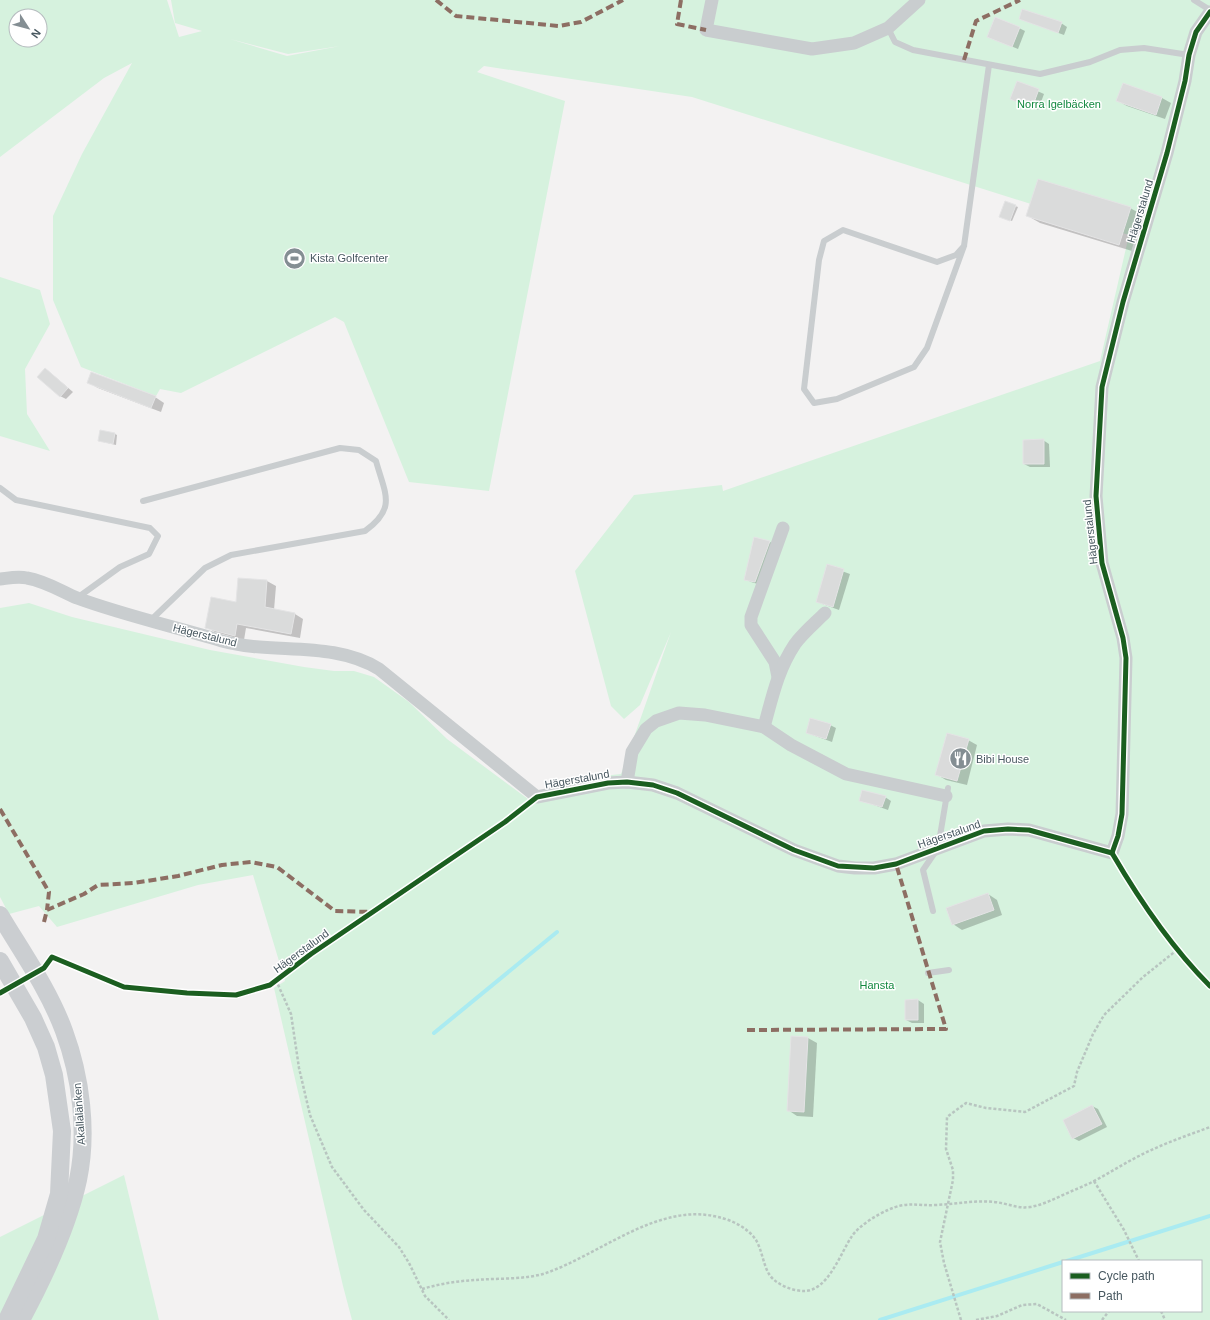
<svg xmlns="http://www.w3.org/2000/svg" width="1210" height="1320" font-family="Helvetica,sans-serif">
<style>
.green{fill:#d6f2de;fill-rule:evenodd}
.shadow{fill:#0003}
.lines{fill:none;stroke-linecap:round;stroke-linejoin:round}
.stream{stroke:#aaebf1;stroke-width:4}
.building{fill:#dadbdb;stroke:#e4e4e5}
.path{stroke:#b8c5c0;stroke-width:2.5;stroke-dasharray:3 2;stroke-linecap:butt}
.service{stroke:#c9cdcf;stroke-width:6}
.minor{stroke:#c9cdcf;stroke-width:13}
.secondary{stroke:#cbced1;stroke-width:18}
.quiet{stroke:#8d6e63;stroke-width:4;stroke-dasharray:8 4;stroke-linecap:butt}
.cycleway-casing{stroke:#fff;stroke-width:8}
.cycleway{stroke:#1b5e20;stroke-width:5}
.labels{text-anchor:middle;dominant-baseline:central;stroke-width:3;stroke-linejoin:round;paint-order:stroke}
.park-label{font-size:11px;fill:#12883f;stroke:#fff}
.street-label{font-size:11px;fill:#485860;stroke:#fff}
.poi-label{font-size:11px;fill:#485860;stroke:#fff;text-anchor:start}
</style>
<rect width="100%" height="100%" fill="#f3f2f2"/>
<!-- green -->
<g class="green">
<path d="M0 0H167L179 37 202 31 175 23 171 0H1210V1320H352L343 1286 274 988 285 981 253 875 198 885 57 927 39 906 9 914 0 897V608L29 603 72 617 210 650 304 667 334 671H354L374 677 409 702 447 739 528 799 569 783 594 777 621 774 671 632 640 705 624 719 611 706 575 571 634 495 722 485 723 491 1100 361 1129 235 692 97 484 66 477 72 565 101 489 491 409 482 344 322 335 317 181 393 160 389 156 396 81 367 53 300V216L82 154 132 63 104 78 0 157ZM16 16H40V40H16ZM230 39 288 54 340 46 287 56ZM1063 1261H1201V1311H1063Z"/>
<polygon points="0,277 40,290 50,324 25,369 27,414 50,451 0,436"/>
<polygon points="124,1175 159,1320 0,1320 0,1237"/>
</g>
<!-- shadow -->
<g class="shadow">
<polygon points="1020,19 1061,23 1067,27 1064,35"/>
<polygon points="1019,28 1025,31 1018,49 989,37"/>
<polygon points="1017,82 1044,94 1038,110 1011,99"/>
<polygon points="1162,98 1171,103 1165,119 1127,106 1118,101"/>
<polygon points="1015,206 1018,207 1012,221 1003,218"/>
<polygon points="1130,208 1143,215 1132,251 1040,223 1028,216"/>
<polygon points="46,369 73,392 66,399 60,396"/>
<polygon points="89,383 155,397 164,403 161,412 98,388"/>
<polygon points="115,434 117,435 116,445 99,441"/>
<polygon points="1043,440 1049,444 1050,467 1030,467 1024,464"/>
<polygon points="770,542 775,545 761,585 751,582 745,579"/>
<polygon points="828,566 850,574 839,610 817,602"/>
<polygon points="239,579 267,581 276,586 274,610 295,614 303,619 300,638 246,628 244,640 215,632 206,627 237,603"/>
<polygon points="830,725 836,728 832,742 807,733"/>
<polygon points="968,740 977,745 967,785 946,780 936,774"/>
<polygon points="885,797 891,801 888,810 860,800"/>
<polygon points="988,894 997,900 1002,915 962,930 953,924"/>
<polygon points="918,1000 924,1004 924,1023 912,1023 906,1020"/>
<polygon points="792,1037 808,1038 817,1043 813,1117 797,1116 788,1110"/>
<polygon points="1092,1106 1098,1109 1107,1127 1079,1141 1073,1138"/>
</g>
<g class="lines">
<!-- stream -->
<g class="stream">
<polyline points="434,1033 557,932"/>
<polyline points="1067,1261 1210,1216"/>
<polyline points="880,1320 1063,1262"/>
</g>
</g>
<!-- building -->
<g class="building">
<polygon points="1022,9 1062,22 1058,33 1019,19"/>
<polygon points="995,17 1020,27 1012,47 987,37"/>
<polygon points="1017,81 1039,89 1032,108 1010,99"/>
<polygon points="1123,83 1162,97 1156,115 1116,101"/>
<polygon points="1038,179 1131,207 1119,245 1026,216"/>
<polygon points="1005,201 1016,205 1010,221 999,217"/>
<polygon points="45,368 68,388 60,397 37,377"/>
<polygon points="91,372 156,396 151,408 87,383"/>
<polygon points="100,430 115,433 113,444 98,441"/>
<polygon points="1044,439 1044,464 1023,464 1023,440"/>
<polygon points="754,537 770,541 755,582 744,580"/>
<polygon points="827,564 844,569 833,607 816,602"/>
<polygon points="238,578 267,580 265,607 295,613 291,634 237,624 235,636 205,628 211,597 236,602"/>
<polygon points="810,718 831,724 826,739 806,733"/>
<polygon points="947,733 969,739 957,781 935,775"/>
<polygon points="862,790 886,796 882,807 859,801"/>
<polygon points="988,893 994,910 952,925 946,908"/>
<polygon points="918,999 918,1020 905,1020 905,1000"/>
<polygon points="791,1036 808,1037 804,1112 787,1111"/>
<polygon points="1092,1105 1102,1124 1072,1139 1063,1120"/>
</g>
<g class="lines">
<!-- path -->
<g class="path">
<polyline points="276,980 291,1014 299,1068 310,1115 332,1167 364,1210 399,1247 409,1263 425,1296 449,1320"/>
<polyline points="1094,1181 1124,1230 1139,1261"/>
<path d="M422 1289C439 1284 457 1281 475 1280 498 1278 524 1280 546 1273 601 1254 658 1202 718 1217 732 1220 748 1228 756 1240 762 1250 763 1264 769 1274 775 1284 792 1291 804 1291 828 1291 840 1254 852 1236 859 1226 876 1215 888 1210 907 1201 917 1206 936 1205 956 1204 975 1200 994 1202 1007 1203 1017 1209 1030 1207 1042 1205 1052 1200 1063 1195 1073 1190 1083 1187 1092 1182 1108 1174 1123 1164 1139 1156 1162 1144 1186 1136 1210 1127"/>
<polyline points="1161,1311 1165,1320"/>
<polyline points="961,1320 944,1263 940,1242 953,1180 953,1170 946,1149 947,1117 966,1103 986,1108 1025,1112 1074,1086 1077,1072 1093,1034 1104,1015 1143,977 1177,950"/>
<polyline points="976,1320 997,1316 1022,1305 1037,1304 1066,1320"/>
<polyline points="1102,1320 1109,1311"/>
</g>
<!-- service -->
<g class="service">
<polyline points="1194,0 1210,10"/>
<polyline points="888,28 895,42 913,50 1040,74 1090,62 1120,50 1144,48 1189,55"/>
<polyline points="964,246 956,255 937,262 843,230 824,241 819,260 804,389 814,403 837,399 914,367 927,348 964,246 989,65"/>
<polyline points="0,488 16,500 150,528 158,536 149,554 120,567 77,598"/>
<path d="M143 501 340 448 359 450 376 461C385 494 397 508 365 531L231 555 205 568 151 620"/>
<polyline points="933,911 923,870 938,848 948,788"/>
<polyline points="928,973 949,970"/>
</g>
<!-- minor -->
<g class="minor">
<polyline points="712,0 706,30 812,49 854,43 888,28 919,0"/>
<path d="M0 579C9 578 18 576 27 578 45 581 61 591 77 598 123 615 176 627 222 641 273 655 332 640 379 669L537 797 608 783 627 782 653 785 677 793 794 850 838 866 855 868H874L896 864 984 831 1008 829 1029 830 1112 853 1118 836 1122 814 1126 658 1123 638 1102 563 1096 496 1102 387 1123 302 1167 153 1185 81 1189 55 1196 32 1210 12"/>
<polyline points="778,677 775,662 751,625 751,617 783,528"/>
<path d="M764 727C772 698 778 669 795 644 803 633 815 623 825 613"/>
<polyline points="627,782 632,752 646,729 656,721 679,713 705,715 764,727 791,745 846,774 946,796"/>
</g>
<!-- secondary -->
<g class="secondary">
<path d="M0 915C22 952 49 990 64 1031 81 1077 88 1132 78 1180 68 1226 43 1279 21 1320"/>
<polyline points="0,961 33,1018 46,1047 54,1075 62,1131 59,1194 46,1239 7,1320"/>
</g>
<!-- quiet -->
<g class="quiet">
<polyline points="436,0 456,16 559,26 581,22 623,0"/>
<polyline points="681,0 677,24 706,30"/>
<polyline points="964,60 976,21 1020,0"/>
<polyline points="0,809 49,892 47,910"/>
<polyline points="44,922 47,910 84,894 98,885 134,883 178,876 222,865 251,862 277,867 335,911 372,912"/>
<polyline points="747,1030 946,1029 896,864"/>
</g>
<defs>
<g id="cycleway">
<polyline points="1112,853 1118,836 1122,814 1126,658 1123,638 1102,563 1096,496 1102,387 1123,302 1167,153 1185,81 1189,55 1196,32 1210,12"/>
<path d="M1112 853C1140 901 1171 947 1210 986"/>
<polyline points="0,993 44,968 52,957 124,987 187,993 236,995 270,985 311,954 505,822 537,797 608,783 627,782 653,785 677,793 794,850 838,866 874,868 896,864 984,831 1008,829 1029,830 1112,853"/>
</g>
</defs>
<!-- cycleway casing -->
<use href="#cycleway" class="cycleway-casing"/>
<!-- cycleway -->
<use href="#cycleway" class="cycleway"/>
</g>
<!-- icons -->
<defs>
<symbol id="stadium-disc" viewBox="-11 -11 22 22"><circle r="9.5" fill="#848e93" stroke="#fff"/><path d="M0-5a6.5 5 0 1 0 0 10a6.5 5 0 1 0 0-10ZM-3.5-1.8h7v3.6h-7Z" fill="#fff"/></symbol>
<symbol id="restaurant-disc" viewBox="-11 -11 22 22"><circle r="9.5" fill="#848e93" stroke="#fff"/><path d="M-5-6h1v4h1v-4h1v4h1v-4h1v5L-1.5 .5V6h-2V.5L-5-1ZM5-6V6H3V1.5H1.5Q1.5-4 5-6Z" fill="#fff"/></symbol>
</defs>
<g fill-rule="evenodd">
<use href="#stadium-disc" x="282" y="246" width="25" height="25"/>
<use href="#restaurant-disc" x="948" y="746" width="25" height="25"/>
</g>
<g class="labels">
<!-- park labels -->
<g class="park-label">
<text x="1059" y="104">Norra Igelbäcken</text>
<text x="877" y="985">Hansta</text>
</g>
<!-- street labels -->
<g class="street-label">
<text transform="translate(1140 211) rotate(-73)">Hägerstalund</text>
<text transform="translate(1090 532) rotate(-96)">Hägerstalund</text>
<text transform="translate(205 635) rotate(14)">Hägerstalund</text>
<text transform="translate(577 779) rotate(-10)">Hägerstalund</text>
<text transform="translate(949 834) rotate(-19)">Hägerstalund</text>
<text transform="translate(301 951) rotate(-36)">Hägerstalund</text>
<text transform="translate(79 1114) rotate(-94)">Akallalänken</text>
</g>
<!-- poi labels -->
<g class="poi-label">
<text x="310" y="258">Kista Golfcenter</text>
<text x="976" y="759">Bibi House</text>
</g>
</g>
<!-- legend -->
<rect x="1062" y="1260" width="140" height="52" fill="#ffffff" stroke="#b6bcbf"/>
<rect x="1070" y="1273" width="20" height="6" fill="#1b5e20" stroke="#b6bcbf"/>
<text x="1098" y="1280" font-size="12" fill="#485860">Cycle path</text>
<rect x="1070" y="1293" width="20" height="6" fill="#8d6e63" stroke="#b6bcbf"/>
<text x="1098" y="1300" font-size="12" fill="#485860">Path</text>
<!-- north arrow -->
<g transform="translate(28 28) rotate(126)"><circle r="19" fill="#ffffff" stroke="#b6bcbf"/>
<path d="M0-3L7 15L0 10L-7 15Z" fill="#848e93"/>
<text y="-6" font-size="11" font-weight="bold" text-anchor="middle" fill="#485860">N</text>
</g>
</svg>
